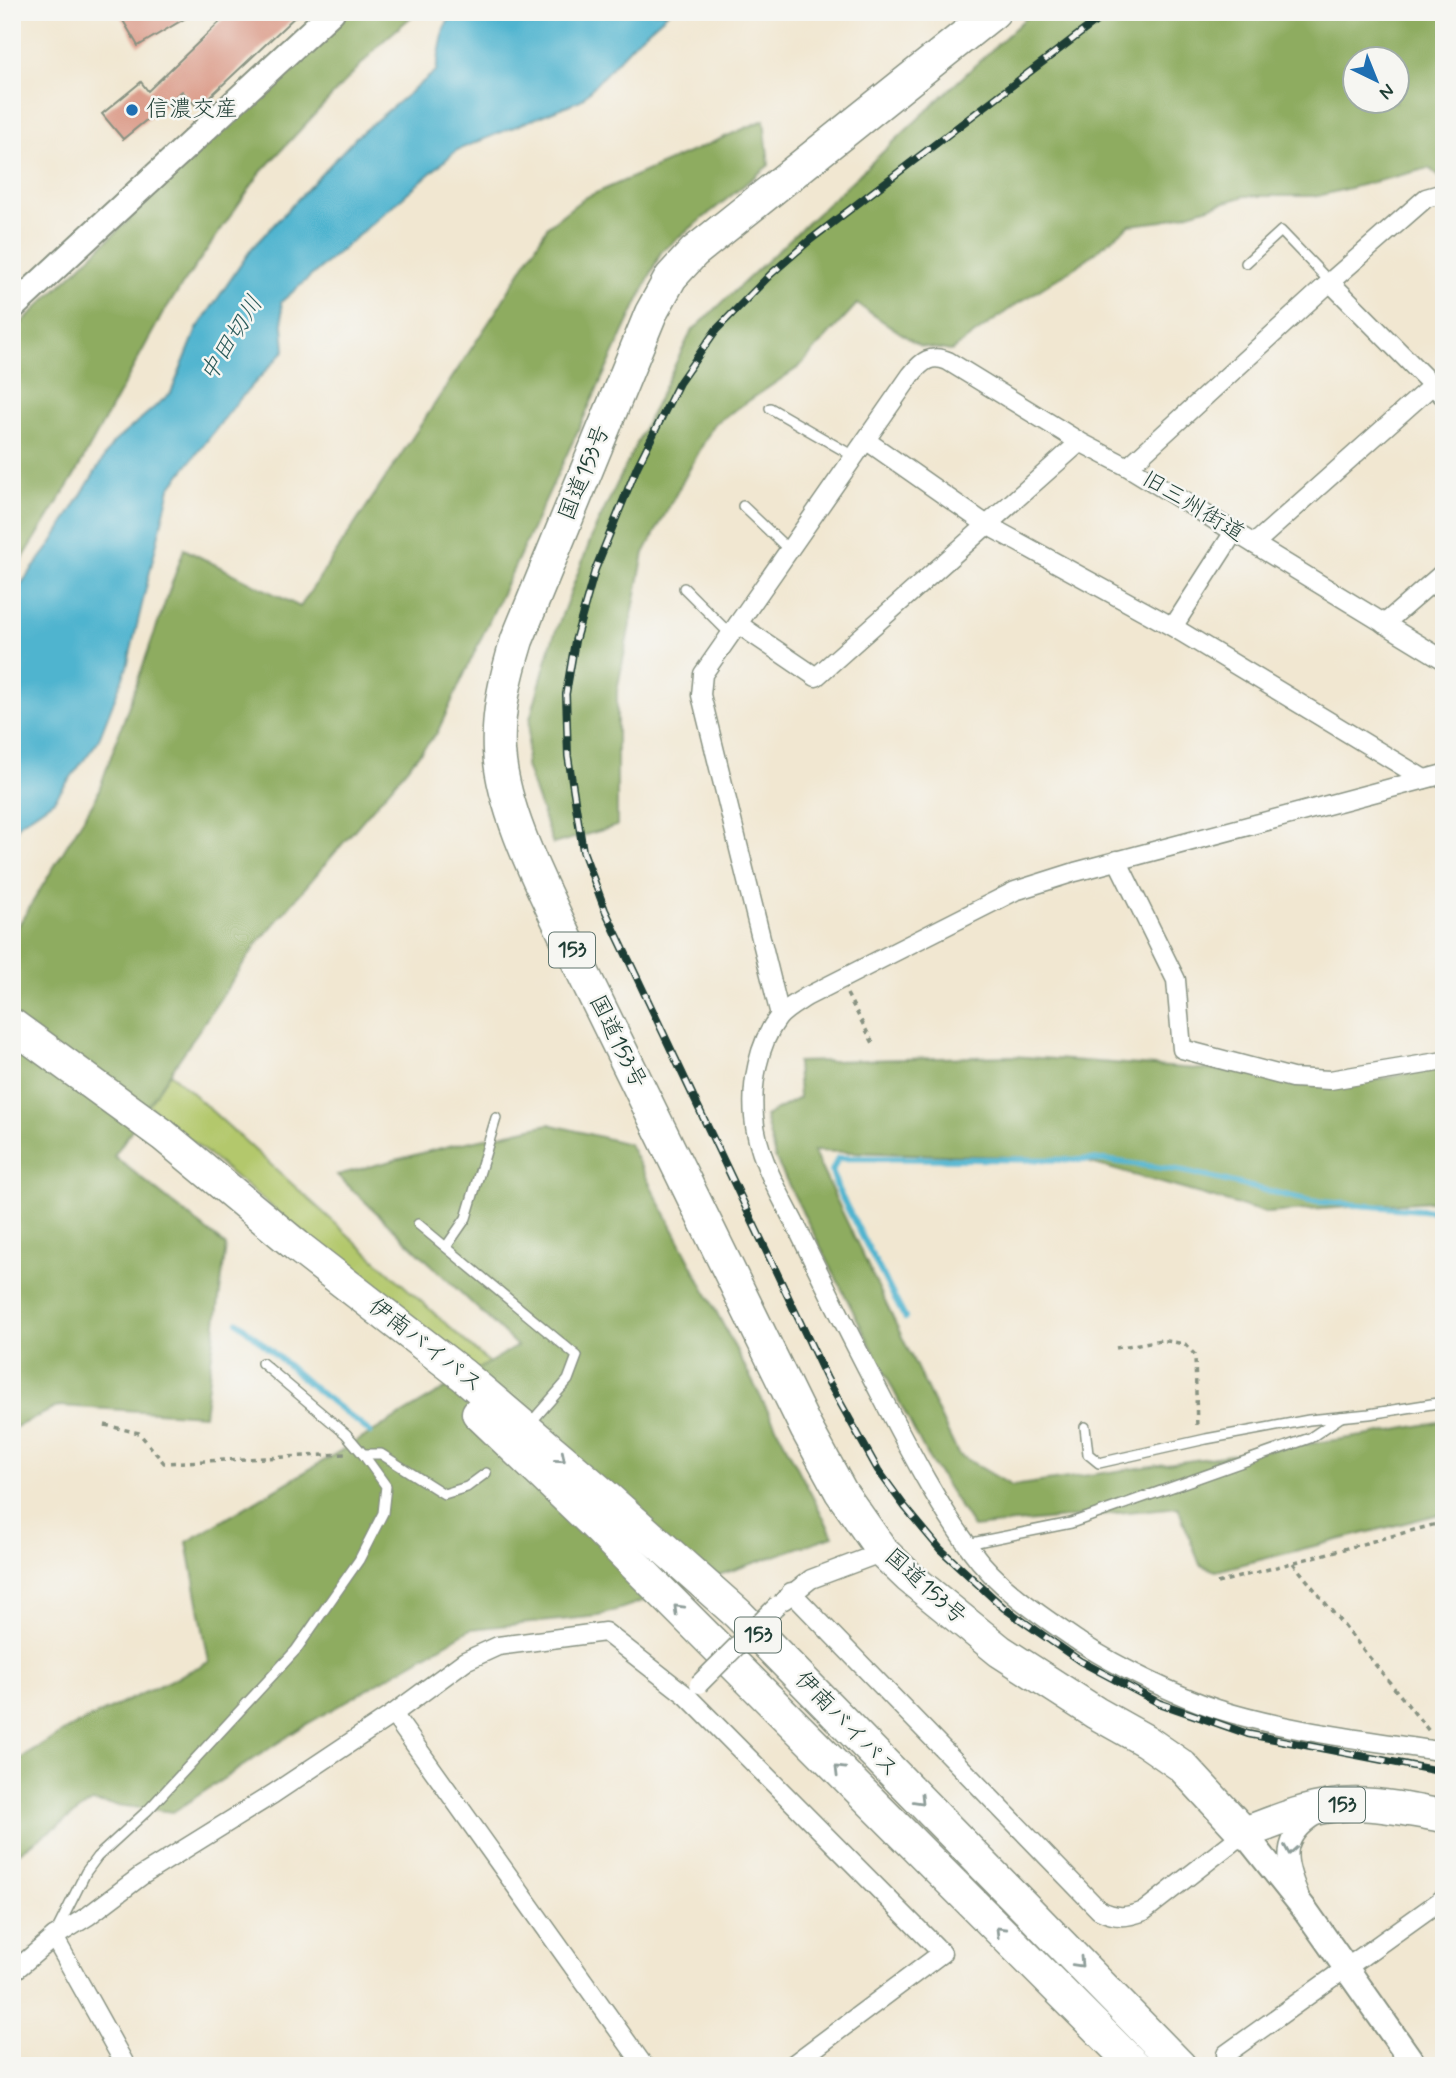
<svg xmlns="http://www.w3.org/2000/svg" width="1456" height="2078" font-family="Mynerve,'Klee One',sans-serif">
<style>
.green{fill:#b3c86c;stroke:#698250;stroke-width:2}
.forest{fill:#8eac60;stroke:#56744a;stroke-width:2;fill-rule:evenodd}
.water{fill:#50b4cf;stroke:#387882;stroke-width:2}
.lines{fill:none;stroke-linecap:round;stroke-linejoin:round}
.stream{stroke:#50b4cf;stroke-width:6}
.building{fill:#db9b89}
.lane-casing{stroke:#889282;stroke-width:12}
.street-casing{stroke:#889282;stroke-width:21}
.secondary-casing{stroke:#889282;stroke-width:28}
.highway-casing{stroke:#889282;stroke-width:35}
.path{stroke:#889282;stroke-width:3.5;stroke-dasharray:5 5;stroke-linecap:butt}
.lane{stroke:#fff;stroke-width:9}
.street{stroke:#fff;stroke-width:18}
.secondary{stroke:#fff;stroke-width:24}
.highway{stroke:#fff;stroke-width:32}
.rail-casing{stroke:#1f3d34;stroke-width:8}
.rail{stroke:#f6f6f2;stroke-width:5;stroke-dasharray:16;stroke-linecap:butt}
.street-bridge-casing{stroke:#889282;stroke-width:21;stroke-linecap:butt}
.street-bridge{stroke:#fff;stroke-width:18}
.oneway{stroke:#8f9e9a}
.poi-dot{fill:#1f6fb2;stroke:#f6f6f2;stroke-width:2.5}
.labels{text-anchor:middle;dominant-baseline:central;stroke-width:5;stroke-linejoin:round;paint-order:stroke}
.shield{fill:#f6f6f2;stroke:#60746d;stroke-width:2}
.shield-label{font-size:21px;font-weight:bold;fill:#1f3d34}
.poi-label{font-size:23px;fill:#1f3d34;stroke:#f6f6f2;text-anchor:start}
.street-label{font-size:23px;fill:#1f3d34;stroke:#f6f6f2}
.water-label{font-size:24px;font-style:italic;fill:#2b5b5b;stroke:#f6f6f2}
</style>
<rect width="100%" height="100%" fill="#f6f6f2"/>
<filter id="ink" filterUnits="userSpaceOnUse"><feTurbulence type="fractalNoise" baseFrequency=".0143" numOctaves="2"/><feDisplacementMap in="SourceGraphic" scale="14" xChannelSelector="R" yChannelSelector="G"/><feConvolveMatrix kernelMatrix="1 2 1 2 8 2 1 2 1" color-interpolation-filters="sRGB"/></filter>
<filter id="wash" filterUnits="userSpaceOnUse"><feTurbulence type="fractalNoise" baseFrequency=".00686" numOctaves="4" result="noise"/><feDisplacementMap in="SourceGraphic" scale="28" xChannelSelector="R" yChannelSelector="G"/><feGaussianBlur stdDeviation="1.57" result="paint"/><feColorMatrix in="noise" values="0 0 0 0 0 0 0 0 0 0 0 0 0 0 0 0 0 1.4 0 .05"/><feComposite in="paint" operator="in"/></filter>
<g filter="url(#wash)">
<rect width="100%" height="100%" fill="#f1e7d1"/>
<!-- green -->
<polygon class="green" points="115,1023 500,1373 486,1384 95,1061"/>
<!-- forest -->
<g class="forest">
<polygon points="345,12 417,12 382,42 261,172 163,313 74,476 12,576 12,332"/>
<path d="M1032 12H1444V181L1429 168 1318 196H1245L1163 221 1130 225 1080 264 1014 306 951 351 920 346 857 304 799 367 714 424 644 553 617 691V826L553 844 526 766 530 719 552 641 594 531 691 332ZM1354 60H1396V102H1354Z"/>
<polygon points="764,120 769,165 661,252 437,733 257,944 114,1156 226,1246 204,1415 59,1406 12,1429 12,936 97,796 184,549 300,607 497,310 548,226 584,198"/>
<polygon points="1011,1056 1372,1081 1444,1065 1444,1200 1267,1213 1077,1159 813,1151 958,1454 1012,1486 1370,1435 1444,1421 1444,1513 1216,1571 1200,1565 1178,1507 973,1527 926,1454 775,1158 765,1116 799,1098 797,1062"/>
<polygon points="549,1124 629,1144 833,1536 599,1616 471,1629 302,1727 173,1812 92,1802 12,1857 12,1764 68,1729 209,1662 187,1542 517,1346 337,1175 449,1146"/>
</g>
<!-- water -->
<polygon class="water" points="454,12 669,12 638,39 581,100 457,150 281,302 285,350 238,401 170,488 127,667 98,741 54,800 19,824 12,838 12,596 50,546 113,443 171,393 197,329 252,248 356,137 436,71 444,28"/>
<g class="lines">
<!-- stream -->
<g class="stream">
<polyline points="905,1318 838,1190 832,1171 838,1158 1105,1160 1184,1171 1310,1201 1433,1211 1444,1207"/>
<polyline points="238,1322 309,1384 370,1432"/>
</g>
</g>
<g id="blocks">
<!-- building -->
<g class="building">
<polygon points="118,12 196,12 138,46"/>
<polygon points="230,12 300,12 198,108 182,91 123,139 102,114 141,82 148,91"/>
</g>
</g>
</g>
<g filter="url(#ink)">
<use href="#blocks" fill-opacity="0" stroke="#889282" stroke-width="2"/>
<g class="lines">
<defs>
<g id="lane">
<polyline points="1246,263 1281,231 1330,282"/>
<polyline points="770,408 855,457"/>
<polyline points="743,506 789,550"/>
<polyline points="684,588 730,634"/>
<polyline points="418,1224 577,1356 568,1380 534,1419"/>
<polyline points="446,1247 466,1218 496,1118"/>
<polyline points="1085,1427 1088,1454 1099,1463 1206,1439 1309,1420 1369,1414 1444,1402"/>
<polyline points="363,1454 381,1454 444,1494 467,1487 486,1473"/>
<polyline points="967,1544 1071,1523 1310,1438 1341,1417"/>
<polyline points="56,1932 86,1872 97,1857 148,1810 296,1650 359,1560 383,1513 386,1486 363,1454 346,1434 262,1363"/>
</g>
<g id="street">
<polyline points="1330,282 1444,397"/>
<polyline points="867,441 987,525 1173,627 1424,779"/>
<polyline points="1128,467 1330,282 1426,198 1440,194 1444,197"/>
<polyline points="1254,544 1444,375"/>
<polyline points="738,624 816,677 1080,442"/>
<polyline points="1384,624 1444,572"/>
<polyline points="1173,627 1234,532"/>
<path d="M1444 774 1075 872 1015 891 806 997C797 1003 785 1009 778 1018 758 1044 751 1085 754 1117 757 1160 785 1202 803 1240 830 1296 858 1351 886 1405 912 1455 938 1505 971 1550 998 1588 1043 1617 1081 1643 1118 1667 1175 1695 1217 1709 1290 1732 1368 1740 1444 1752"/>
<polyline points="1117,860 1176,980 1182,1049 1292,1078 1330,1080 1444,1061"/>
<path d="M780 1015 701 695 703 674 911 375C922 361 931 354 948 361L1080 442 1128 467 1444 660"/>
<path d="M791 1592 1099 1910C1116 1918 1126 1918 1144 1911L1244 1833"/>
<polyline points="784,1600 811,1579 883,1552"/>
<polyline points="393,1714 644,2066"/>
<path d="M1299 1894C1285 1861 1280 1838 1315 1816"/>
<polyline points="54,1937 126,2066"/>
<polyline points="12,1973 54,1937 88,1916 141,1876 273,1794 393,1714 465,1661 498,1646 605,1632 687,1696 942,1953 791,2066"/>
<polyline points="1226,2054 1444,1898"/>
</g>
<g id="secondary">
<polyline points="12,308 332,12"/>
<polyline points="1244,1833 1306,1911 1415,2066"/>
</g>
<g id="highway">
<path d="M994 12 694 252 671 277 651 313 517 640C506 676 497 712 499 751 503 813 542 886 568 942L806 1428 841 1492 883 1552 909 1577 1000 1651 1096 1713 1146 1741 1182 1766 1244 1833C1272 1823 1301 1810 1331 1806 1368 1800 1407 1810 1444 1816"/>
<polyline points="12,1025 163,1135 297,1246 463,1375 604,1495 738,1614 1180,2066"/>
<polyline points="478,1413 594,1524 1135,2066"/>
</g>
</defs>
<!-- lane casing -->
<use href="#lane" class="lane-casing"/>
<!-- street casing -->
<use href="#street" class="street-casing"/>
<!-- secondary casing -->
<use href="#secondary" class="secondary-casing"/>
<!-- highway casing -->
<use href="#highway" class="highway-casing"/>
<!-- path -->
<g class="path">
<polyline points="847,994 874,1045"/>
<polyline points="1116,1348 1161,1340 1185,1344 1195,1355 1197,1429"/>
<polyline points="105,1425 139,1433 164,1463 347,1454"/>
<polyline points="1293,1563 1429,1731"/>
<polyline points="1217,1583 1444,1522"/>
</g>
<!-- lane -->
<use href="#lane" class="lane"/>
<!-- street -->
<use href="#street" class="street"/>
<!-- secondary -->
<use href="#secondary" class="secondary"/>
<!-- highway -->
<use href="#highway" class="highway"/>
<defs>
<polyline id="rail" points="1108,12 810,240 771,274 716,330 679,383 637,467 595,570 575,641 566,694 568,756 583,851 605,910 827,1379 878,1470 905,1507 940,1549 1004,1608 1080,1661 1159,1703 1248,1734 1444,1772"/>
</defs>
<!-- rail casing -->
<use href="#rail" class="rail-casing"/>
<!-- rail -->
<use href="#rail" class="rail"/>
<defs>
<polyline id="street-bridge" points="699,1684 778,1605"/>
</defs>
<!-- street-bridge casing -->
<use href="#street-bridge" class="street-bridge-casing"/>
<!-- street-bridge -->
<use href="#street-bridge" class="street-bridge"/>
</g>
<!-- one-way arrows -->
<defs><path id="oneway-chevron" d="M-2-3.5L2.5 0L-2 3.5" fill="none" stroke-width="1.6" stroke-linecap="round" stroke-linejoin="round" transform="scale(1.75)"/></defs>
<g class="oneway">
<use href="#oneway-chevron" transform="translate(561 1458) rotate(40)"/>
<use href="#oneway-chevron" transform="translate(678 1609) rotate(-135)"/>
<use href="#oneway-chevron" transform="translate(839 1770) rotate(-135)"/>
<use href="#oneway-chevron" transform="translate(920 1800) rotate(46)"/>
<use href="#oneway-chevron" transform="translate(1290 1850) rotate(99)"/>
<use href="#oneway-chevron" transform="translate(1000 1931) rotate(-135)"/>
<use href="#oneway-chevron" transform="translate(1079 1963) rotate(46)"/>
</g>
</g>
<!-- markers -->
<circle class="poi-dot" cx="132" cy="110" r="7"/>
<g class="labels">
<!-- shield labels -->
<g class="shield">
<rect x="549" y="932.5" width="46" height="35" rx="5"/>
<rect x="735" y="1617.5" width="46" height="35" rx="5"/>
<rect x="1319" y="1787.5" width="46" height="35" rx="5"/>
</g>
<g class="shield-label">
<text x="572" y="950">153</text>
<text x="758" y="1635">153</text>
<text x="1342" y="1805">153</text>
</g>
<!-- poi labels -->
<g class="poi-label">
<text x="146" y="110">信濃交産</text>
</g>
<!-- street labels -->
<g class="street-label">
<text transform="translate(585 473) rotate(-68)">国道153号</text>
<text transform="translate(1193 507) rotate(31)">旧三州街道</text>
<text transform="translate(617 1042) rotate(64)">国道153号</text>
<text transform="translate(425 1346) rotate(38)">伊南バイパス</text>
<text transform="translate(925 1587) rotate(42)">国道153号</text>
<text transform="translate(846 1725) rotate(46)">伊南バイパス</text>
</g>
<!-- water labels -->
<g class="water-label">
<text transform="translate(232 339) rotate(-58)">中田切川</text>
</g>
</g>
<!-- margin -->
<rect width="1456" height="2078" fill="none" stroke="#f6f6f2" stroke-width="42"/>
<!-- north arrow -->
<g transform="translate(1376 80) rotate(137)"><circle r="33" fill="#f6f6f2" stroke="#a0aca6" stroke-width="2"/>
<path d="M0-5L12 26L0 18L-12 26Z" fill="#1f6fb2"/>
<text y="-10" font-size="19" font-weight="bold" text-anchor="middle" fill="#1f3d34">N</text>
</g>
</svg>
